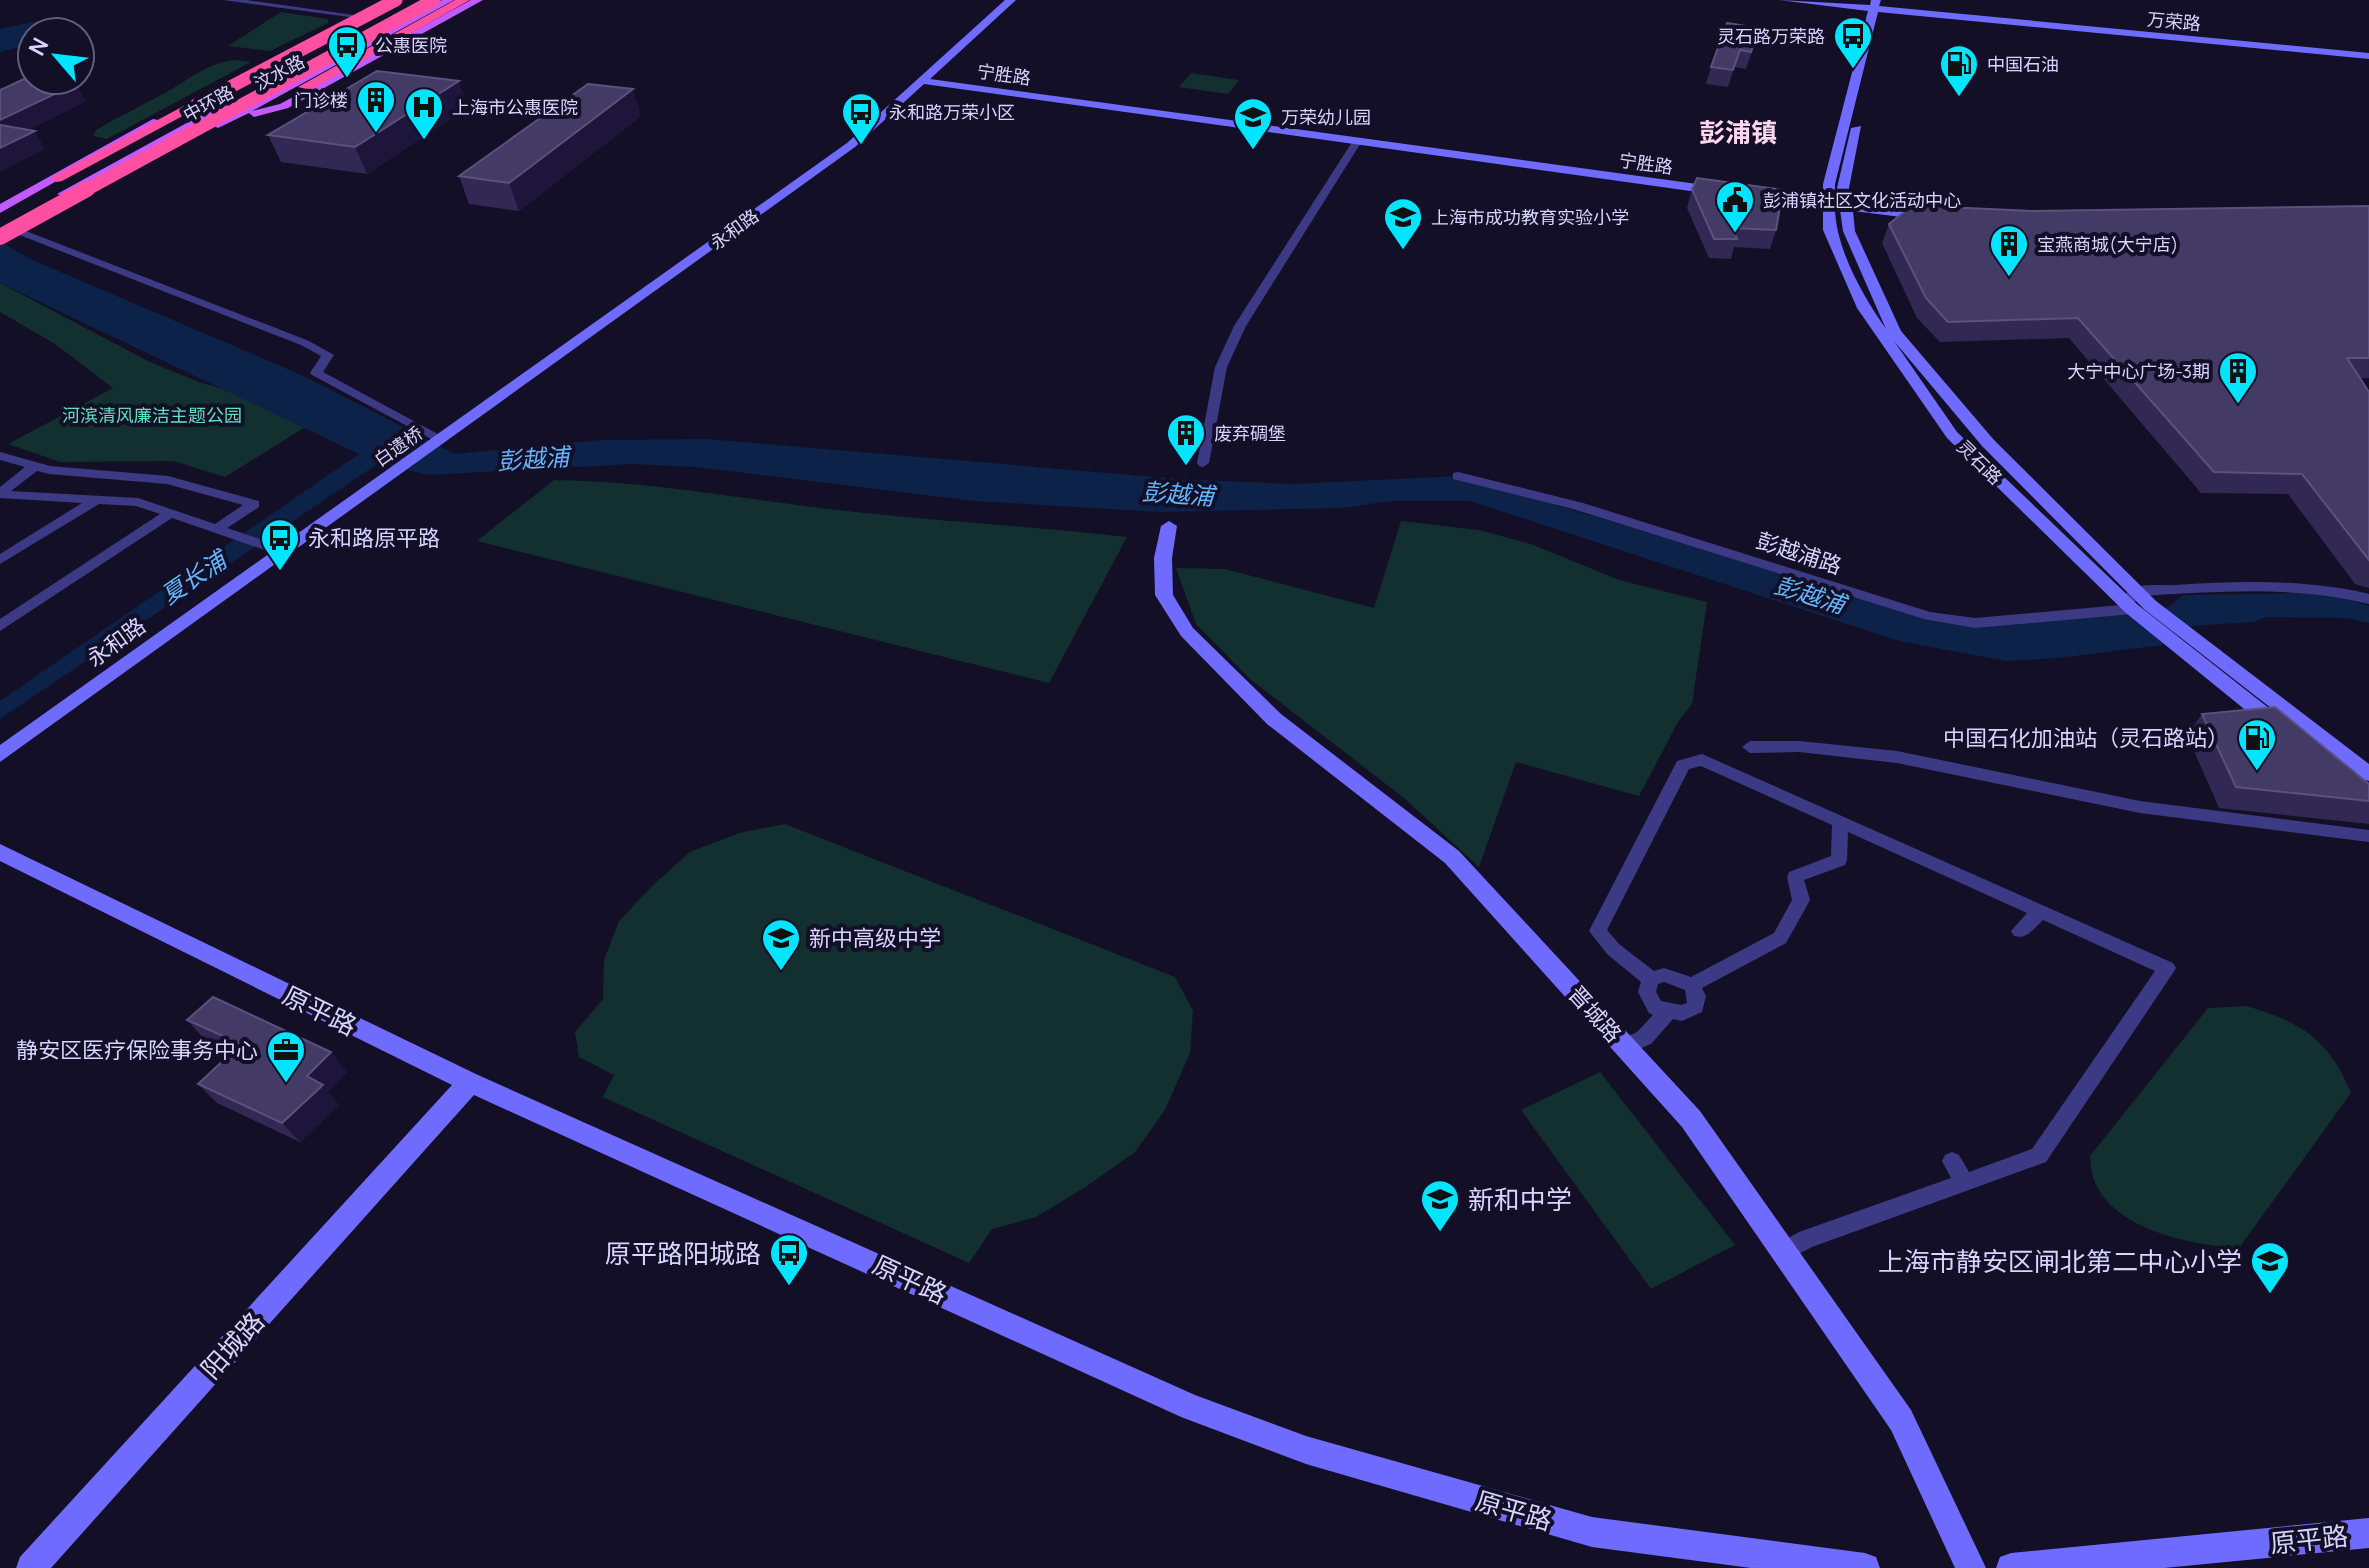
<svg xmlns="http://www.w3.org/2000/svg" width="2369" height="1568" font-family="Manrope,'Noto Sans SC',sans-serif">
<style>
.green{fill:#12302f}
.water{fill:#0c2248}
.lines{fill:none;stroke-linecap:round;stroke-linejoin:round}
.street{fill:#3d3a85;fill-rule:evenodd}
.secondary{fill:#6f6bff;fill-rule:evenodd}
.primary{fill:#c25bff;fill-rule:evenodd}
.highway{fill:#ff4fa3;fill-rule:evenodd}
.highway-bridge-far1{stroke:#ff4fa3;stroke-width:13}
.highway-bridge{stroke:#ff4fa3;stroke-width:16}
.wall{fill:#312854}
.shaded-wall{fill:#1d163a}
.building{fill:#433a66;stroke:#5a527e;stroke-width:2}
.labels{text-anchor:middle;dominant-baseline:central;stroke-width:8;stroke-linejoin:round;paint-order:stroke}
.far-street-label{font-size:18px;fill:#d9d4ff;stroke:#130f26}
.far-poi-label{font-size:18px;fill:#d9d4ff;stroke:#130f26;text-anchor:start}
.far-park-label{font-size:18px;fill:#5fe0c0;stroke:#130f26}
.poi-label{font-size:22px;fill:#d9d4ff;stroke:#130f26;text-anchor:start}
.street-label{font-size:22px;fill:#d9d4ff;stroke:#130f26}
.water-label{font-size:24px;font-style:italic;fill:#62b6ff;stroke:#130f26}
.far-district-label{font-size:26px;font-weight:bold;fill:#ffd6f0;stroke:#130f26}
.near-street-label{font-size:26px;fill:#d9d4ff;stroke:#130f26}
.near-poi-label{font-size:26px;fill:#d9d4ff;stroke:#130f26;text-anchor:end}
</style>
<rect width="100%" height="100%" fill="#130f26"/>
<!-- green -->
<g class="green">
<polygon points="281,12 328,19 328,23 270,51 228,46"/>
<path d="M235 60 251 62 107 139 93 136 96 130C118 117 141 106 163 94 188 81 205 63 235 60Z"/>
<polygon points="1191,73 1239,80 1228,94 1179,87"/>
<polygon points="0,283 150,362 199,382 252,397 307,426 225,477 173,461 60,462 8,444 113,388 55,344 0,312"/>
<path d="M554 480C652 481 740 499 837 510 933 521 1030 526 1127 537L1049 683 477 541Z"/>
<polygon points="1401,521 1479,530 1531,544 1619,580 1707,602 1692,704 1678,722 1639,796 1516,762 1479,867 1404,798 1250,679 1196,624 1176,568 1225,569 1374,608"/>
<polygon points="785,824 1175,977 1193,1011 1190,1053 1165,1110 1135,1152 1087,1186 1036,1217 992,1229 969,1263 603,1097 614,1075 579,1057 575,1032 603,999 604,960 619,921 651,887 690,852 739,833"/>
<path d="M2246 1006C2301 1022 2329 1039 2351 1093L2239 1248C2193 1245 2114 1231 2094 1180 2091 1173 2091 1163 2090 1156L2208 1008Z"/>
<polygon points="1600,1072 1735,1245 1651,1289 1521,1110"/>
</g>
<!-- water -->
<g class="water">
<polygon points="38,21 44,21 48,27 32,32 32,36 22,41 25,46 0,52 0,29"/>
<polygon points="0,241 30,259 306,377 455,454 602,440 707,439 1180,479 1293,484 1458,476 1929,616 1975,623 2169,607 2183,595 2327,593 2369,606 2369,623 2346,618 2266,617 2254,622 2192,626 2162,645 2059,658 2006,661 1899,641 1470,501 1391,501 1342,508 1162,512 974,501 696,467 633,464 428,475 379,463 0,719 0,701 359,454 0,283"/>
</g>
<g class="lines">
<!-- street -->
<g class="street">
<polygon points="223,0 246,0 361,16 357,18"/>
<polygon points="1354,139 1362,141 1246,326 1227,367 1209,463 1203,467 1199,466 1197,463 1215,367 1234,326"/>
<polygon points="21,229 309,341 334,355 323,372 447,439 445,442 437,442 312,375 310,373 321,356 301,345 17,234 16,232"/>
<path d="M0 452 50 466 168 476 259 501V507L227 528 289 549 291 552 284 556 279 555 172 518 0 631V619L160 514 136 506 99 504 0 564V554L82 503 0 498V487L25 467 0 460ZM37 471 49 474 167 484 243 505 215 524 138 498 11 491Z"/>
<path d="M1458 472 1583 503 1930 612 1975 618 2121 605 2118 602C2122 598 2126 592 2132 589 2143 583 2163 586 2175 585 2241 581 2305 579 2369 594V604C2293 585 2218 592 2141 596L2131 605 2139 609 2132 614 1975 628 1924 619 1573 509 1453 479V473Z"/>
<polygon points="1750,741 1799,741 1897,751 2140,801 2369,830 2369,842 2140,813 1897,763 1799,752 1750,753 1742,747"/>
<path d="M1702 754 2173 963 2176 968 2173 973 2046 1162 1812 1247 1783 1262 1776 1259 1773 1252 1776 1245 1799 1232 1951 1178 1942 1161 1945 1155 1952 1152 1959 1155 1969 1172 2032 1149 2155 971 2043 920C2034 928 2027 940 2014 936L2011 931 2027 913 1848 832 1847 860 1845 865 1804 880 1810 900 1786 943 1702 988 1706 996 1702 1012 1682 1021 1673 1019 1651 1044 1625 1055 1618 1053 1616 1047 1618 1041 1637 1032 1653 1015 1649 1013 1638 992 1641 982 1607 954 1589 931 1677 761ZM1701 766 1832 825 1831 856 1789 872 1787 877 1792 900 1774 933 1691 977 1664 968 1654 971 1619 944 1607 930 1689 769ZM1664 982 1685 990 1687 1003 1681 1005 1661 1001 1656 992 1658 984Z"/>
</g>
<!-- secondary -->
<g class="secondary">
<polygon points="1005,0 1016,0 930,79 1719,187 1725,191 1719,195 924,84 855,147 0,762 0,745 847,143"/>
<path d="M1779 0 1870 5 1871 0H1881L1879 6 2369 53V59L1878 12 1835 184V202H1839L1837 188 1851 128 1861 126 1849 188 1851 204 1926 212 1932 216 1926 220 1853 211 1855 231 1901 331 1994 440 2156 601 2369 764V781L2362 779 2144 609 1982 446 1894 341 1957 432 2138 605 2284 720 2287 725 2284 730H2270L2126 613 1947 438 1857 308 1823 230V208L1751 199V193L1755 192 1823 200V184L1868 11ZM1835 209 1840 210 1843 231 1886 329C1863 296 1836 249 1835 209Z"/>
<polygon points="1169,521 1177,526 1172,558 1173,595 1193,628 1281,714 1459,851 1700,1111 1911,1410 1986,1568 1955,1568 1891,1430 1682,1127 1445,863 1267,724 1181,636 1155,595 1154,558 1161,526"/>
<polygon points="0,844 478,1075 1195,1395 1306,1436 1592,1517 1865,1553 1876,1557 1880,1568 1751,1568 1592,1547 1306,1464 1181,1417 474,1095 51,1568 16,1568 20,1557 452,1085 0,861"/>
<polygon points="2369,1518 2369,1548 2164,1568 1996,1568 2000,1557 2011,1553"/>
</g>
<!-- primary -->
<g class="primary">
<polygon points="442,0 454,0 252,111 280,104 471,0 483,0 288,108 254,117 249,113 218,128 212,125"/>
<polygon points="225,102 235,104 67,197 57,194"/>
<polygon points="153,119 163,121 0,213 0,204"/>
</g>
<!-- highway -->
<g class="highway">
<polygon points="455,0 470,0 310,90 298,87"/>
<polygon points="191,102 203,105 62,181 57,182 50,178"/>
</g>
<!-- highway-bridge-far1 -->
<g class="highway-bridge-far1">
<polyline points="196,105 396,0"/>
<polyline points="84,191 434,0"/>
</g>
<!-- highway-bridge -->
<polyline class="highway-bridge" points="0,237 87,189"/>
</g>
<!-- wall -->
<g class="wall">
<polygon points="1727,23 1754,45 1746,69 1735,67 1728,87 1706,84 1711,67"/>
<polygon points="468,107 367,174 281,162 268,135"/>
<polygon points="641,116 519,211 469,204 459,176"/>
<polygon points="1692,189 1776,230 1770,249 1734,247 1731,259 1709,258 1687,208"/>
<polygon points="2369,206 2369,378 2360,378 2369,392 2369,588 2355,584 2288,494 2201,493 2069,338 1940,342 1917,318 1882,243 1889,224 2033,211"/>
<polygon points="2202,714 2369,784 2369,824 2219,808 2187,735"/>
<polygon points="187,1020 347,1072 328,1092 339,1105 300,1142 217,1103 198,1084 232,1052 205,1040"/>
</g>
<!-- shaded-wall -->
<g class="shaded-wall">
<polygon points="1740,50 1735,67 1728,87 1733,70"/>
<polygon points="459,81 468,107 367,174 355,147"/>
<polygon points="76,84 86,102 4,142 0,136 0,120"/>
<polygon points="633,89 641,116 519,211 509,183"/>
<polygon points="35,131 45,149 0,172 0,148"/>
<polygon points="331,1052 347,1072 328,1092 339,1105 300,1142 282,1123 307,1076"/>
</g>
<!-- building -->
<g class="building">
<polygon points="1727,23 1759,28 1751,52 1740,50 1733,70 1711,67"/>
<polygon points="377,71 459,81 355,147 268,135"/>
<polygon points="26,78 32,79 32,80 76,84 0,120 0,90"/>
<polygon points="588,84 633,89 509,183 459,176"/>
<polygon points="0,125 35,131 0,148"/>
<polygon points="1697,178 1783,190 1776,230 1732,228 1737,239 1714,239 1692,189"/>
<polygon points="1923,206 2033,211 2369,206 2369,358 2347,358 2369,392 2369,560 2302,474 2214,472 2078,318 1948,322 1926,298 1889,224 1909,208"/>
<polygon points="2275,707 2369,784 2369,801 2236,787 2202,714"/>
<polygon points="213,997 331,1052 307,1076 323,1085 282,1123 198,1084 241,1044 187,1020"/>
</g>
<!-- icons -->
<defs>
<symbol id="bus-pin" viewBox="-11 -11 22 30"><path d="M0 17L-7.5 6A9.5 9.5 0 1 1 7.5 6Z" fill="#00e5ff" stroke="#130f26"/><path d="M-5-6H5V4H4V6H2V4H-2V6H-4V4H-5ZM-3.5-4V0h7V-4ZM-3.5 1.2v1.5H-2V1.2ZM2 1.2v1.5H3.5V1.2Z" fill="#111"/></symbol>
<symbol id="fuel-pin" viewBox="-11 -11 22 30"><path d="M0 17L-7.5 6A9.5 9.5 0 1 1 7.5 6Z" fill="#00e5ff" stroke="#130f26"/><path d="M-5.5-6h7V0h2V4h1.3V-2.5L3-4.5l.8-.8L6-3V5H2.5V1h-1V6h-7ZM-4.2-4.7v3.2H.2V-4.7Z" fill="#111"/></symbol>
<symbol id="building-pin" viewBox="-11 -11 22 30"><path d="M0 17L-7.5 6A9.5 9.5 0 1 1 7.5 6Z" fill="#00e5ff" stroke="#130f26"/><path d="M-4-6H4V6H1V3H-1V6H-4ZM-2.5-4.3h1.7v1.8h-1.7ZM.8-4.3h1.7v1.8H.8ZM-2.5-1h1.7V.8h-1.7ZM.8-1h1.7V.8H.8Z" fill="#111"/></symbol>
<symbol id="hospital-pin" viewBox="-11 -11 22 30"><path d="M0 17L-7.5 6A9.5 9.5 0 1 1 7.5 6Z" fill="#00e5ff" stroke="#130f26"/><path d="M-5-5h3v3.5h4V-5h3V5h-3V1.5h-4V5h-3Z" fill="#111"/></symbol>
<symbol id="school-pin" viewBox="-11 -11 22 30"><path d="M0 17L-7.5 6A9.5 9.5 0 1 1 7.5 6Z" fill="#00e5ff" stroke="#130f26"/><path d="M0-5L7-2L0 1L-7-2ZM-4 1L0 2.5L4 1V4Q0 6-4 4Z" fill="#111"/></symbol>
<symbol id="civic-pin" viewBox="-11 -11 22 30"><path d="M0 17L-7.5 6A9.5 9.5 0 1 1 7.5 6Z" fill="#00e5ff" stroke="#130f26"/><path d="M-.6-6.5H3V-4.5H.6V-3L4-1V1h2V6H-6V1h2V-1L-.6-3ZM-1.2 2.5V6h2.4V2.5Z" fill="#111"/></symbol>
<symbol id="office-pin" viewBox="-11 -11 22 30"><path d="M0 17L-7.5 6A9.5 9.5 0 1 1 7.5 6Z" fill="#00e5ff" stroke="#130f26"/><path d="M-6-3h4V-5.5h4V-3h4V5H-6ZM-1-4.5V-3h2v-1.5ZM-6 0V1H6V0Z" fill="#111"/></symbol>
</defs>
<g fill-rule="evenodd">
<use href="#bus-pin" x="1831" y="14" width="44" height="60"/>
<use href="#bus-pin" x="325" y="23" width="44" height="60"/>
<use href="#fuel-pin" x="1937" y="42" width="44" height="60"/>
<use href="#building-pin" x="354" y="78" width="44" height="60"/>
<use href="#hospital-pin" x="402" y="85" width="44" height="60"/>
<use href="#bus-pin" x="839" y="90" width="44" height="60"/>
<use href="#school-pin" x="1231" y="95" width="44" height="60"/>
<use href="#civic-pin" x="1713" y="178" width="44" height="60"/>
<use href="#school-pin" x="1381" y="195" width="44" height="60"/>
<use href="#building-pin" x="1987" y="222" width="44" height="60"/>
<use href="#building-pin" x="2216" y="349" width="44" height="60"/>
<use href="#building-pin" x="1164" y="411" width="44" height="60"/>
<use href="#bus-pin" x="258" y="516" width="44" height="60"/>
<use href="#fuel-pin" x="2235" y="716" width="44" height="60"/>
<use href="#school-pin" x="759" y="916" width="44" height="60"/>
<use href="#office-pin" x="264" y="1028" width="44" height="60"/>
<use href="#school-pin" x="1418" y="1177" width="44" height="60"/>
<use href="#bus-pin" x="767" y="1231" width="44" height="60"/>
<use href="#school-pin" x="2248" y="1239" width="44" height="60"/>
</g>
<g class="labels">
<!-- far-street labels -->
<g class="far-street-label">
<text transform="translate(2174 21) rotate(5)">万荣路</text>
<text transform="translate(279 72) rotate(-28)">汶水路</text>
<text transform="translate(1004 74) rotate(8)">宁胜路</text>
<text transform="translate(208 103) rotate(-29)">中环路</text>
<text transform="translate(1646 163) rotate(8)">宁胜路</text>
<text transform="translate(734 229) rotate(-36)">永和路</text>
<text transform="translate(398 446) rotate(-35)">白遗桥</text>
<text transform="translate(1980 462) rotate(44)">灵石路</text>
</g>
<!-- far-poi labels -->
<g class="far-poi-label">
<text x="1825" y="36" text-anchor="end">灵石路万荣路</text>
<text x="375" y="45">公惠医院</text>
<text x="1987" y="64">中国石油</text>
<text x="348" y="100" text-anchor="end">门诊楼</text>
<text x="452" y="107">上海市公惠医院</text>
<text x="889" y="112">永和路万荣小区</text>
<text x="1281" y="117">万荣幼儿园</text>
<text x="1763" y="200">彭浦镇社区文化活动中心</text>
<text x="1431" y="217">上海市成功教育实验小学</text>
<text x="2037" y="244">宝燕商城(大宁店)</text>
<text x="2210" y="371" text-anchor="end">大宁中心广场-3期</text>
<text x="1214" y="433">废弃碉堡</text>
</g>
<!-- far-park labels -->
<g class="far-park-label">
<text x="152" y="415">河滨清风廉洁主题公园</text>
</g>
<!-- poi labels -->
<g class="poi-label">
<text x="308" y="538">永和路原平路</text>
<text x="2229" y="738" text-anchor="end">中国石化加油站（灵石路站）</text>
<text x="809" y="938">新中高级中学</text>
<text x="258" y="1050" text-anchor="end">静安区医疗保险事务中心</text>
</g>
<!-- street labels -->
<g class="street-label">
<text transform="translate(1799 553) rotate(18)">彭越浦路</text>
<text transform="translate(116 642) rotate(-36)">永和路</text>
<text transform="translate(1595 1014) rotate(48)">晋城路</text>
</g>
<!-- water labels -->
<g class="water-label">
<text transform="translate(533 458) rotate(-4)">彭越浦</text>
<text transform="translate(1178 493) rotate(4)">彭越浦</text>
<text transform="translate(193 577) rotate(-34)">夏长浦</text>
<text transform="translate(1810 594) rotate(17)">彭越浦</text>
</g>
<!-- far-district labels -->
<g class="far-district-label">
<text x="1738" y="132">彭浦镇</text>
</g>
<!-- near-street labels -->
<g class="near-street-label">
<text transform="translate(320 1010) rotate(26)">原平路</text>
<text transform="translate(910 1279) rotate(25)">原平路</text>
<text transform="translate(232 1345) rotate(-48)">阳城路</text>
<text transform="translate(1514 1510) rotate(16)">原平路</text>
<text transform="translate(2309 1539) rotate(-6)">原平路</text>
</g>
<!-- near-poi labels -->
<g class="near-poi-label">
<text x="1468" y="1199" text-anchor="start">新和中学</text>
<text x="761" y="1253">原平路阳城路</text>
<text x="2242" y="1261">上海市静安区闸北第二中心小学</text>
</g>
</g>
<!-- north arrow -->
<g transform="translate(56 56) rotate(298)"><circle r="38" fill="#130f26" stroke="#625e7d" stroke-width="2"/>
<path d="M0-6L14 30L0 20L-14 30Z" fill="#00e5ff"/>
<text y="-12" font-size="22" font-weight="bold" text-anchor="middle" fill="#d9d4ff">N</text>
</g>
</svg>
